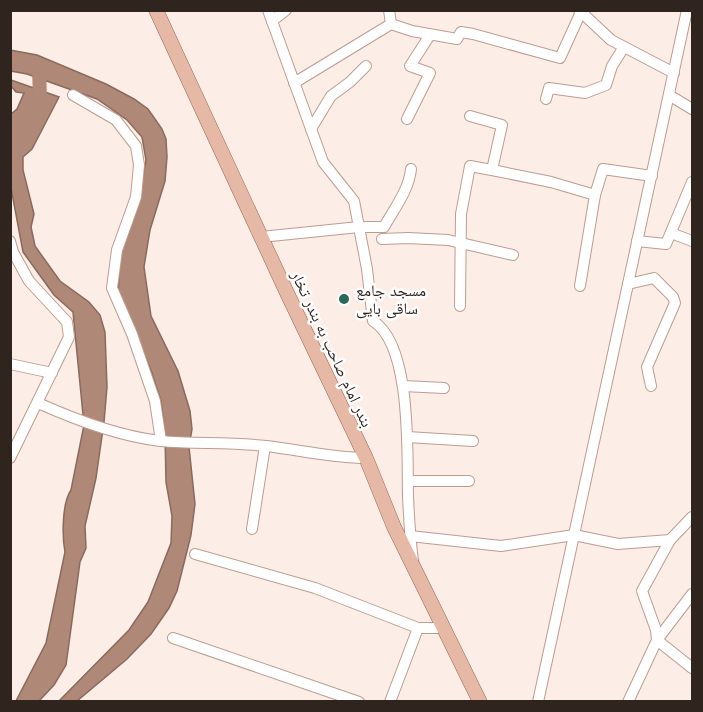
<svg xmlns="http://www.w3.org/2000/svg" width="703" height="712" font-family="Jost,'Noto Naskh Arabic',sans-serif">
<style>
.water{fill:#af8878;stroke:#896a5d;stroke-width:1.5}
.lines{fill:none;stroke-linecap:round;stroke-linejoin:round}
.river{stroke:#af8878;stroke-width:14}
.minor-casing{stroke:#be9c8f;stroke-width:12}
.major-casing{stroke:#9b6650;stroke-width:15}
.minor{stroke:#fff;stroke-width:10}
.major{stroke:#e5b9a6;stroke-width:14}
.poi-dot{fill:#296957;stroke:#fefefe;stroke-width:2}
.labels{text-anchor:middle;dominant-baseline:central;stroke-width:5;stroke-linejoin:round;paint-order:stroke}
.poi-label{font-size:16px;fill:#30241e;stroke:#fefefe;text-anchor:start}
.street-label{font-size:16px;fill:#30241e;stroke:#fefefe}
</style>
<rect width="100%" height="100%" fill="#fcede7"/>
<!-- water -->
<g class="water">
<polygon points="10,50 37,55 106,84 134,99 148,109 162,129 166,139 167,157 165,181 150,230 144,267 151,316 178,371 190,411 192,429 189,447 195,504 191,535 177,591 169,608 151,634 127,659 77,701 59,701 129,630 148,602 171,543 172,516 166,482 165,433 161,401 151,370 118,295 120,252 138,205 146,160 142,137 127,120 97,99 27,74 11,71"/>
<path d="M11 80 59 97 32 149 23 157V170L34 214 31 227 35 246 60 281 89 302 100 315 105 332 107 387 104 422 96 478 85 526 86 548 80 562 66 665 54 685 39 701H16L46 643 65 552C62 536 62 503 71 490L84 425 73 312 54 295 23 252 11 188 10 115 17 109 24 93 16 92 11 86Z"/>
</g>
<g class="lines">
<!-- river -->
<polyline class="river" points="37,108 40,102 39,66"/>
<defs>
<g id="minor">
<path d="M268 10 323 162 354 201 367 269 373 321C412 345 407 454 408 496 409 518 410 539 413 561"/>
<polyline points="389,10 391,24"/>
<polyline points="579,10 611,40 674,73"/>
<polyline points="272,21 286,10"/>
<polyline points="294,83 391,24 412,31 457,39 461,32 473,34 560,58 581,12"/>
<polyline points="73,95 116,120 136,146 139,165 136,197 117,250 112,288 132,334 155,401 161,441"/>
<polyline points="669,95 692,109"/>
<polyline points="546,99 549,88 585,93 606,85 612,66 624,47"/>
<polyline points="470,116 502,125 492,170 551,182 595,195"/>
<polyline points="407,119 430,73 410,66 430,35"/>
<polyline points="311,129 331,96 350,82 366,66"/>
<polyline points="671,233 692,241"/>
<path d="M261 237 359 227H384C394 209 409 190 411 169"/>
<polyline points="382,239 408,238 448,240 513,255"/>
<polyline points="10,241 13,252 29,281 67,322 69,337 10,458"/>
<polyline points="637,241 666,244 692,182"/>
<polyline points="628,284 654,278 673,297 675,303 647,367 651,386"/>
<polyline points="580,286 595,195 603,169 652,176"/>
<polyline points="460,306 461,214 470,166 492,170"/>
<polyline points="10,364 52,373"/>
<polyline points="403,386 444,388"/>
<path d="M38 403C76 420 118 436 160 441 195 444 231 442 266 446 300 450 332 458 366 458"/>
<polyline points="407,437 473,441"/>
<polyline points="408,481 469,481"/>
<polyline points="252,529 265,446"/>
<polyline points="410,536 501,546 574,535 618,544 670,540 692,517"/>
<polyline points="195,554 315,588 418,628 445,628"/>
<polyline points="692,594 657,640 692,668"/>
<polyline points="173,638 359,702"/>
<polyline points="390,702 418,628"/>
<polyline points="538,702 687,10"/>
<polyline points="628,702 657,640 656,630 642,591 670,540"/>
</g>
<polyline id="major" points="156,10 287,293 366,458 394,527 480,702"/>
</defs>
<!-- minor casing -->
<use href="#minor" class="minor-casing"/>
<!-- major casing -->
<use href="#major" class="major-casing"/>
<!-- minor -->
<use href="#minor" class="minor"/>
<!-- major -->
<use href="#major" class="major"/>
</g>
<!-- markers -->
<circle class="poi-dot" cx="344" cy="299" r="6"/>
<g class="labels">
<!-- poi labels -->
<g class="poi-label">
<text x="356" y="290">مسجد جامع<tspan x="356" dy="18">ساقی بایی</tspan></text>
</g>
<!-- street labels -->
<g class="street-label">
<text transform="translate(332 349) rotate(65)">بندر امام صاحب به بندر تخار</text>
</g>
</g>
<!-- border -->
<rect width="703" height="712" fill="none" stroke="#30241e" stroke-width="24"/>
</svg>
